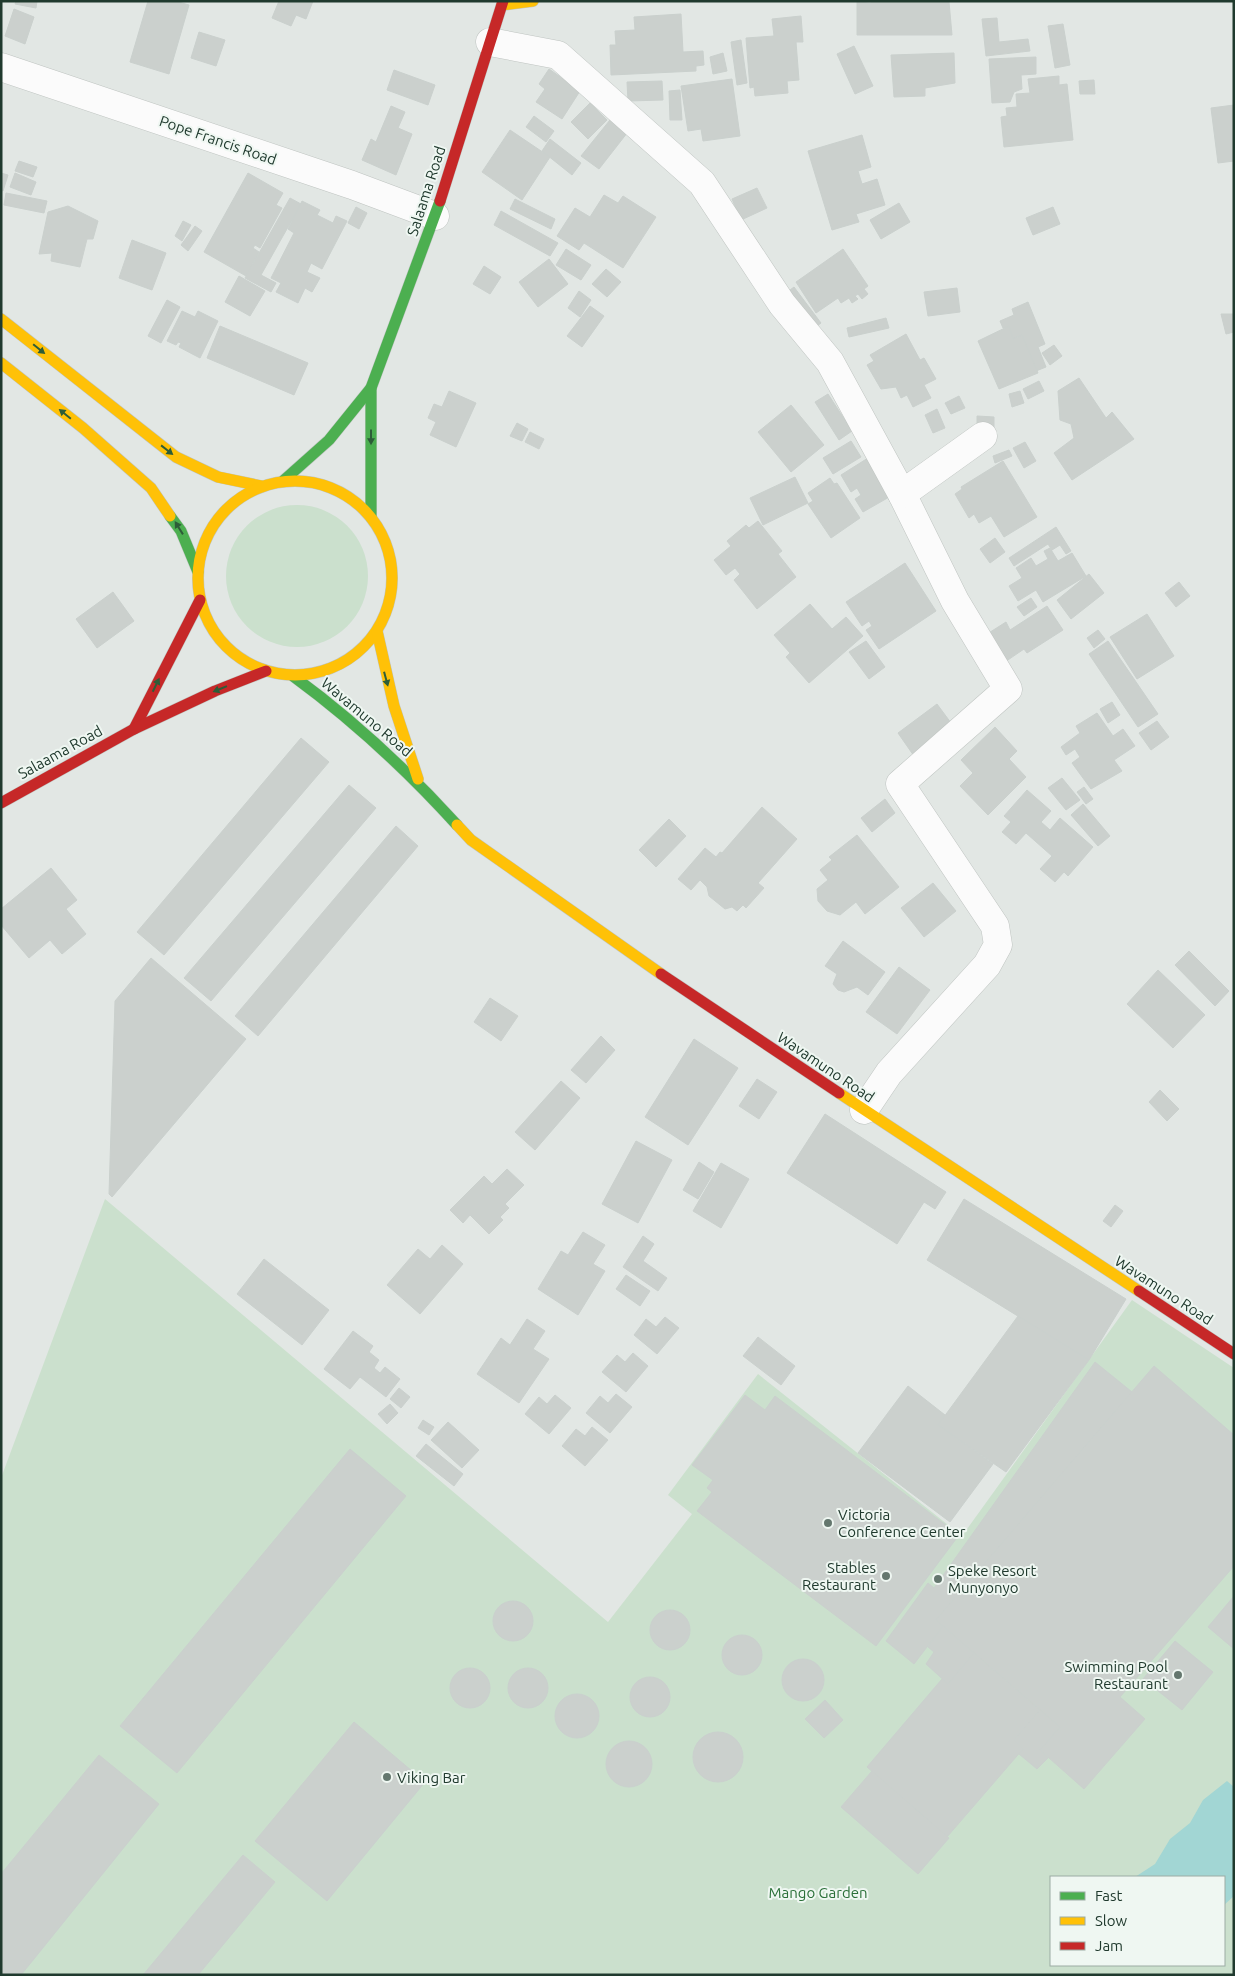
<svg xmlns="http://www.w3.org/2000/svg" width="1235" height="1976" font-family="Ubuntu,sans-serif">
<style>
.green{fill:#cbe0cd;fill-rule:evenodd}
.water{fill:#a2d6d4}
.building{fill:#cbd0cd;stroke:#cad0cd}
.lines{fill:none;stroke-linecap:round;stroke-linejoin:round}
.street-casing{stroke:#bfc4c1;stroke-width:29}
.fast-casing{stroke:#bec5c1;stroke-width:12}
.slow-casing{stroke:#bec5c1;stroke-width:12}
.jam-casing{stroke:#bec5c1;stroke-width:12}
.street{stroke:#fbfbfb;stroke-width:28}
.fast{stroke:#4caf50;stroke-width:11}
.slow{stroke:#ffc107;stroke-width:11}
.jam{stroke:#c62828;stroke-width:11}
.oneway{fill:#2d5d38}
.poi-dot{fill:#64776e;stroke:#eff7f2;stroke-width:2}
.labels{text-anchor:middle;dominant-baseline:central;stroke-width:4;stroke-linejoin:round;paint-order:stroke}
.street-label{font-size:15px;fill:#203a2e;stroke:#eff7f2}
.poi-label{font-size:15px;fill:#203a2e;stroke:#eff7f2;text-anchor:start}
.park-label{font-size:15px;fill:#2b7039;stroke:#eff7f2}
</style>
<rect width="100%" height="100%" fill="#e2e7e4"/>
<!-- green -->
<g class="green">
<circle cx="297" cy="576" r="71"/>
<path d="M105 1199 608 1622 692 1514 668 1495 758 1374 962 1536 1132 1300 1234 1368V1975H1V1478ZM1051 1877H1224V1965H1051Z"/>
</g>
<!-- water -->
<polygon class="water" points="1227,1781 1234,1787 1234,1896 1224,1905 1224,1877 1135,1877 1155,1864 1170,1839 1190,1823 1203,1800"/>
<!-- building -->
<g class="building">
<polygon points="16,1 37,1 36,8 15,4"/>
<polygon points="148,1 175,1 189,5 169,74 130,62"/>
<polygon points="279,1 313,1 306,19 296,15 291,26 272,18"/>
<polygon points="871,1 949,2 952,35 857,35 857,2 871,3"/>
<polygon points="14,9 34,17 25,44 5,36"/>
<polygon points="681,14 683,52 703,51 704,65 696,66 696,71 611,75 610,45 616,45 615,31 635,30 634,17"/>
<polygon points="801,16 803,42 796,42 799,80 787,81 788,93 755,96 754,87 750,88 746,38 774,36 772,19"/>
<polygon points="997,18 999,42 1028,39 1030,51 986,56 982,19"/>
<polygon points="1063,24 1070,65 1055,68 1048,26"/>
<polygon points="199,32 225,40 216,66 191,58"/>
<polygon points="741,40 747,83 737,85 731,42"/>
<polygon points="854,46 873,86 855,94 837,54"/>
<polygon points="723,53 727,71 713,74 710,57"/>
<polygon points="954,53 955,83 925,88 925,96 894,97 891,55"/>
<polygon points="1036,57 1036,74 1021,75 1022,89 1014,92 1010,102 992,103 989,59"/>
<polygon points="549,69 580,91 562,119 536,102 545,89 539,84"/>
<polygon points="394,70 435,85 428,105 387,90"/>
<polygon points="1059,76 1059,85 1067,84 1073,140 1004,147 1001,117 1007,116 1006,108 1017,107 1016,94 1030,93 1028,79"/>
<polygon points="732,79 740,136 703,141 701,129 688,131 681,86"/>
<polygon points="1094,80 1095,94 1080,94 1079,81"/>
<polygon points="662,81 663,100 628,101 627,82"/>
<polygon points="680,90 682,120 670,120 669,91"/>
<polygon points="590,103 607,120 588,139 571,122"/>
<polygon points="1234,105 1234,161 1218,163 1211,108"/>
<polygon points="391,106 405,112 398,128 412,134 396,175 362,160 371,139 376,142"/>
<polygon points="614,115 631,128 599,169 581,156"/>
<polygon points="534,116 554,131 546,142 526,127"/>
<polygon points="510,130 550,157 522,200 482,172"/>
<polygon points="862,135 871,167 858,171 862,184 877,179 885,205 856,214 859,222 832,230 808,151"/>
<polygon points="550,139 581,163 572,175 542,151"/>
<polygon points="19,161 37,167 33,177 15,171"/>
<polygon points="1,173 8,175 3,191 1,190"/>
<polygon points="15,173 36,182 31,195 10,187"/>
<polygon points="248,173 283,193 276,205 282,208 260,248 255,245 253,248 259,252 246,276 204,252"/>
<polygon points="757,188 767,208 741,220 732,199"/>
<polygon points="6,193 47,201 44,213 4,205"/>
<polygon points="604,195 618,203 623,196 656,217 623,268 584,243 579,250 557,236 575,208 590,217"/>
<polygon points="290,198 301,204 261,275 276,283 271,292 245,278"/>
<polygon points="515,199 555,219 551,229 510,209"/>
<polygon points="302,201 320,210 317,215 333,223 336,216 347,221 322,269 311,263 307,272 320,278 312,292 305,288 298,303 276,292 281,283 271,278 294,233 288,229"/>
<polygon points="899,203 910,222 881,239 870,220"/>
<polygon points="68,206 98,221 93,239 87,239 80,267 51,261 52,253 39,254 48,212"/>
<polygon points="356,207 367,213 359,229 348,223"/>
<polygon points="1053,207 1060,224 1033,235 1026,218"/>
<polygon points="501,211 558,243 550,256 494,225"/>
<polygon points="183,221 191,225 182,241 175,236"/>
<polygon points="195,226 202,231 188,251 181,245"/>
<polygon points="132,240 166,253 152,290 119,278"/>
<polygon points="566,249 591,265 581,280 556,265"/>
<polygon points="843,249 868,286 864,289 868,294 862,299 858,294 855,296 858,299 852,303 849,298 841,303 838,298 816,313 796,282"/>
<polygon points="549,259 568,284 538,307 519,282"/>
<polygon points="484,266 501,277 490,294 473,284"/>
<polygon points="606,269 621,282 607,297 592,284"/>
<polygon points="239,276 265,291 250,316 225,302"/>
<polygon points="794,287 821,323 813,329 786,293"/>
<polygon points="957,288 960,312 928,316 924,292"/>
<polygon points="579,291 591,300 580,317 568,308"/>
<polygon points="167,300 180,307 161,343 148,336"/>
<polygon points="1028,302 1045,344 1038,347 1046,367 1036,371 1022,335 1013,339 1009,326 1003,328 1000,321 1014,315 1012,309"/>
<polygon points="590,306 604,316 582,347 567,336"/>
<polygon points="182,311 195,317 198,311 218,321 200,358 179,347 181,343 178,342 176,345 167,341"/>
<polygon points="1221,314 1234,314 1234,332 1226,334"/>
<polygon points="886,318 889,328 849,337 847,328"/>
<polygon points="220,326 308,363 294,395 207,358"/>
<polygon points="1009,326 1013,339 1022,335 1038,373 999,389 978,341"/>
<polygon points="906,334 920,360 924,358 936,379 924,385 931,398 913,407 907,395 901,398 896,387 881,389 867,365 874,361 870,355"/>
<polygon points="1054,345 1062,356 1050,365 1042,353"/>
<polygon points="1079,378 1106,418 1112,412 1134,439 1072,480 1054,453 1074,438 1071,424 1060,420 1058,391"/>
<polygon points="1039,381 1044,391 1028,399 1023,389"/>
<polygon points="449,391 476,403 456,447 430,435 436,422 428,418 434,404 442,407"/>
<polygon points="1020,391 1024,403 1012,407 1009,394"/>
<polygon points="828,394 852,431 839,440 815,402"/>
<polygon points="959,396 965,408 951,414 945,403"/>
<polygon points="791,405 824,445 791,472 758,432"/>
<polygon points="937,409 945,428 933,433 925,415"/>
<polygon points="977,416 994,417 994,429 977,429"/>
<polygon points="517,423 528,429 522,441 510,436"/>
<polygon points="530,432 544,439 539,449 525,442"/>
<polygon points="851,441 861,457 833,474 823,458"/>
<polygon points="1025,442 1036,461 1024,468 1013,448"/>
<polygon points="1009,450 1012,456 995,463 993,456"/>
<polygon points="868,458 891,496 863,512 855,499 861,495 857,488 851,492 841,475"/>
<polygon points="1003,461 1037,517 1004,537 991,516 979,523 974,514 969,518 955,494 962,489 961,487"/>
<polygon points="795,477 808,503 763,525 750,498"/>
<polygon points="830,478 834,484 837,483 860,518 831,538 808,504 813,501 808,493"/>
<polygon points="758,521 782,551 778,554 796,577 757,609 734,580 740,574 735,568 726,575 714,560 731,546 727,541 746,525 749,528"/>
<polygon points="1056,527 1071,551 1066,554 1060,545 1052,550 1048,544 1014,566 1009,558"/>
<polygon points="995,538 1005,552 990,563 980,549"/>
<polygon points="1050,548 1058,561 1072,553 1086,576 1043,602 1036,590 1018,601 1009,586 1022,578 1016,568 1031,558 1036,566 1048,559 1044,551"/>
<polygon points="905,563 936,611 879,649 866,630 872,626 869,621 862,626 846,602"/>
<polygon points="1089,574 1104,593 1071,619 1057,600"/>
<polygon points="1179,582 1190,596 1176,607 1165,593"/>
<polygon points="113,592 134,621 97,648 76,619"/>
<polygon points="1031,598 1037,607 1024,616 1017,607"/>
<polygon points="810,604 832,629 846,617 863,636 809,683 786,657 790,653 774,635"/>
<polygon points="1047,606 1063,630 1027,653 1024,649 1002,664 984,636 1006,622 1010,630"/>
<polygon points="1147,614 1174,656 1137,679 1110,637"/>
<polygon points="1098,630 1105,639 1094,648 1087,638"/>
<polygon points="866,641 885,667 869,679 849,652"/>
<polygon points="1108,641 1158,714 1138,727 1089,654"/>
<polygon points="1112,702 1120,715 1108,723 1100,709"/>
<polygon points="937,704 954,727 914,756 898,733"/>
<polygon points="1097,713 1113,736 1123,729 1135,746 1114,760 1122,771 1091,789 1072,763 1080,757 1075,749 1066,755 1061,747 1080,733 1076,726"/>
<polygon points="1157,721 1169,737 1151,750 1139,733"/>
<polygon points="995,727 1017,751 1009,759 1026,777 988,815 960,786 973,773 961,760"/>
<polygon points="301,738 329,762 164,955 137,932"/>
<polygon points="1062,778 1080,800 1066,810 1048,788"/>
<polygon points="349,785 376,808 211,1001 184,978"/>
<polygon points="1084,787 1093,799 1086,804 1077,792"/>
<polygon points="1027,790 1051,811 1041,822 1050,830 1060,818 1093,847 1068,876 1064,872 1055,882 1040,869 1052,856 1026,833 1016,844 1002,832 1011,822 1004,816"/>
<polygon points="885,799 895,813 872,832 861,818"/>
<polygon points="1083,804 1110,836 1098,846 1071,815"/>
<polygon points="762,807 797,839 758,883 764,888 746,908 743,905 737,911 732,907 725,909 709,896 707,887 700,880 691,890 678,879 705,848 716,857 720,852 722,853"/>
<polygon points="669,819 686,836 656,867 639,850"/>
<polygon points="396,826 418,846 258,1036 235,1016"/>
<polygon points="857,835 899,887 865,914 856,902 840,915 827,911 818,901 817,889 828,880 820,870 832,860 829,857"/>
<polygon points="51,868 77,900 66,909 86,934 62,954 50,940 29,958 1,925 1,909"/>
<polygon points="933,883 956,911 924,937 901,908"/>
<polygon points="843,941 885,972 868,995 857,987 844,992 838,990 833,984 837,974 825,966"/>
<polygon points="1189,951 1229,991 1215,1006 1175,965"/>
<polygon points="151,958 246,1039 112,1197 109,1194 115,1001"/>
<polygon points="899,967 930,990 897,1034 866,1012"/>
<polygon points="1158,970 1205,1015 1173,1048 1127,1004"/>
<polygon points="490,998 518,1016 501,1041 474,1022"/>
<polygon points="601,1036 615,1050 586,1083 571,1070"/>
<polygon points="694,1039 738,1068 688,1145 645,1117"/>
<polygon points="757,1079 777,1092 759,1119 739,1106"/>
<polygon points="561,1081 580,1098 535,1150 515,1132"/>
<polygon points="1160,1090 1179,1109 1167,1121 1149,1102"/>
<polygon points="825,1114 946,1192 935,1209 924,1202 897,1244 787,1173"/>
<polygon points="636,1141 672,1160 638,1223 602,1204"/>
<polygon points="699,1162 714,1172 698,1199 683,1190"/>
<polygon points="721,1163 749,1179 721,1228 693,1211"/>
<polygon points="507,1169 524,1185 505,1204 509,1208 500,1217 503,1220 489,1234 470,1215 463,1223 450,1210 484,1176 492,1184"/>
<polygon points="964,1199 1126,1299 1089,1360 927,1260"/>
<polygon points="1115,1205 1123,1211 1111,1227 1103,1221"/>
<polygon points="583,1232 605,1245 593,1264 605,1271 578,1315 538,1289 561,1251 568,1255"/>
<polygon points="643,1236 654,1244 643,1261 667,1278 658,1291 623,1267"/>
<polygon points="442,1245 463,1264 420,1314 387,1285 418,1249 430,1259"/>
<polygon points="264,1259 329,1310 302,1345 237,1294"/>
<polygon points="626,1275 650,1291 640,1306 616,1289"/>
<polygon points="1018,1316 1089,1360 1006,1472 938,1425"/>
<polygon points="665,1317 679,1328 657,1354 634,1335 646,1319 656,1327"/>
<polygon points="527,1319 545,1331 533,1349 549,1359 519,1403 477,1374 501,1338 510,1345"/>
<polygon points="353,1331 373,1346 369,1352 379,1360 374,1368 380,1373 385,1367 400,1379 386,1397 360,1377 350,1389 324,1369"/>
<polygon points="758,1337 795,1366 781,1385 743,1356"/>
<polygon points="633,1353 648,1366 626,1392 602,1372 617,1355 625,1362"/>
<polygon points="1095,1362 1132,1392 936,1620 943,1626 914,1664 886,1641 928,1583 934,1588"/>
<polygon points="1154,1366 1234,1435 1234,1566 1120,1697 1145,1719 1084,1789 1040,1750 1060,1727 936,1620"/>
<polygon points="908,1386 945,1415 938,1425 993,1464 950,1522 858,1453"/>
<polygon points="399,1388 410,1397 401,1408 390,1399"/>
<polygon points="616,1394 632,1407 610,1433 586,1413 600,1396 608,1403"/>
<polygon points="555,1395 571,1408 549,1434 525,1414 539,1397 547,1404"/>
<polygon points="745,1395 765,1410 775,1396 959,1535 876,1646 697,1511 712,1492 707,1488 713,1480 692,1465"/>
<polygon points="390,1404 398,1413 387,1424 378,1414"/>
<polygon points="423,1420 434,1427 429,1435 418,1428"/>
<polygon points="448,1422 479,1450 462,1468 431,1440"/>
<polygon points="592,1427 608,1440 585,1466 562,1446 576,1429 585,1436"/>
<polygon points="426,1444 463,1474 454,1486 416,1456"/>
<polygon points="350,1449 406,1496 177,1773 120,1726"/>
<polygon points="1234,1596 1234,1649 1208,1627"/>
<circle cx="513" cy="1621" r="20"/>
<circle cx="670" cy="1630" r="20"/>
<polygon points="943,1626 974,1653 948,1684 926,1664 934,1652 928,1647"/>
<circle cx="742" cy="1655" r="20"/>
<polygon points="1175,1641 1213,1672 1182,1710 1143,1679"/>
<polygon points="974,1653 1040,1710 1014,1740 1023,1749 947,1837 867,1767 942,1679 948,1684"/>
<circle cx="803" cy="1680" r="21"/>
<circle cx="528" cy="1688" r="20"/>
<circle cx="470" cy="1688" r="20"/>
<circle cx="650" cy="1697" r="20"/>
<circle cx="577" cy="1716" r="22"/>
<polygon points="825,1700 843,1720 824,1738 805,1719"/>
<polygon points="1040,1710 1060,1727 1040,1750 1048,1758 1037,1769 1019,1754 1023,1749 1014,1740"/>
<polygon points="354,1722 425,1782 327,1901 255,1841"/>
<circle cx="718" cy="1757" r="25"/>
<circle cx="629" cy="1764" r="23"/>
<polygon points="99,1755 159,1804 21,1975 1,1975 1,1874"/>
<polygon points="872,1771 949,1838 918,1874 841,1807"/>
<polygon points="243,1855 275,1882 247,1916 198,1975 143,1975"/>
</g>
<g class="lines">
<defs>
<g id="street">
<polyline points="490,42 558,55 702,183 782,304 830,362 902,494 955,601 1008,689 900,784 995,926 998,945 987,965 889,1073 864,1110"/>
<polyline points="1,67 352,185 435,216"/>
<polyline points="902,494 983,436"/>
</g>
<g id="fast">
<polyline points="371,388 371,517"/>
<polyline points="283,481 329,440 371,388 440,201"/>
<polyline points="170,516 181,531 198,572"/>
<path d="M293 676C353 720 407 770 457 825"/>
</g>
<g id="slow">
<polyline points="502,5 533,1"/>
<polyline points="1,319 176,457 218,477 261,486"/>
<polyline points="1,363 83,428 151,488 170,516"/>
<circle cx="295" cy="578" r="97"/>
<polyline points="377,631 394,706 418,779"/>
<polyline points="457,825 471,840 661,974"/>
<polyline points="839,1093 1139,1291"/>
</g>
<g id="jam">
<polyline points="440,201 503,1"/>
<polyline points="134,729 200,600"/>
<polyline points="1,803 134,729 215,691 266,671"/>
<polyline points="661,974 839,1093"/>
<polyline points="1139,1291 1234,1354"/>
</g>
</defs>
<!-- street casing -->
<use href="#street" class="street-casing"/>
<!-- fast casing -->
<use href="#fast" class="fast-casing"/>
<!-- slow casing -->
<use href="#slow" class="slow-casing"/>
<!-- jam casing -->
<use href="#jam" class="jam-casing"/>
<!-- street -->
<use href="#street" class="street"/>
<!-- fast -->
<use href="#fast" class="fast"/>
<!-- slow -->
<use href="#slow" class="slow"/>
<!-- jam -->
<use href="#jam" class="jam"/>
</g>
<!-- one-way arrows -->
<defs><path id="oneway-solid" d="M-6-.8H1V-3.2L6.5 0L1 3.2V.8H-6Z" transform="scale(1.25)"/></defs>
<g class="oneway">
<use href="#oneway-solid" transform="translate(39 349) rotate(39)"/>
<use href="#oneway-solid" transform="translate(65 414) rotate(-141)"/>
<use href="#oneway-solid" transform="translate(371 437) rotate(90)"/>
<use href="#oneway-solid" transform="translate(167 450) rotate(38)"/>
<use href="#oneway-solid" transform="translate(179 528) rotate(-122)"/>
<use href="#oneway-solid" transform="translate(386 679) rotate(75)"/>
<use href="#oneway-solid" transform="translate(156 685) rotate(-64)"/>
<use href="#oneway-solid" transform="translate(220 689) rotate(158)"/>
</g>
<!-- markers -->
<g class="poi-dot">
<circle cx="828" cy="1523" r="5"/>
<circle cx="886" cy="1576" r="5"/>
<circle cx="938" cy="1579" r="5"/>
<circle cx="1178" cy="1675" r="5"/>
<circle cx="387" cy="1777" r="5"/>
</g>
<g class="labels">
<!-- street labels -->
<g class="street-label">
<text transform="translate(218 140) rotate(19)">Pope Francis Road</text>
<text transform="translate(426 191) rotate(-72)">Salaama Road</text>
<text transform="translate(367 717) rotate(40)">Wavamuno Road</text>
<text transform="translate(60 752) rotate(-29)">Salaama Road</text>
<text transform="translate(826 1067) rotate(34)">Wavamuno Road</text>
<text transform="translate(1164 1290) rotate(33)">Wavamuno Road</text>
</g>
<!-- poi labels -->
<g class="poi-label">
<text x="838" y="1514">Victoria<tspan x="838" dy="17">Conference Center</tspan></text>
<text x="876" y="1567" text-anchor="end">Stables<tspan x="876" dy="17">Restaurant</tspan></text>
<text x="948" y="1570">Speke Resort<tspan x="948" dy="17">Munyonyo</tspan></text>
<text x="1168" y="1666" text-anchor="end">Swimming Pool<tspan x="1168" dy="17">Restaurant</tspan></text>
<text x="397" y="1777">Viking Bar</text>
</g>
<!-- park labels -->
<g class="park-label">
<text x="818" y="1892">Mango Garden</text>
</g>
</g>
<!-- border -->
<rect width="1235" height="1976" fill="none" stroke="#203a2e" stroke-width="5"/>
<!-- legend -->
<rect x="1050" y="1876" width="175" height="90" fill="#eff7f2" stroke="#9caba4"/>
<rect x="1060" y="1892" width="25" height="8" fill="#4caf50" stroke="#9caba4"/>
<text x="1095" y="1901" font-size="15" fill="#203a2e">Fast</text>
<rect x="1060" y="1917" width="25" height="8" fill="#ffc107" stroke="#9caba4"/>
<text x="1095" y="1926" font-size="15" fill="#203a2e">Slow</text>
<rect x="1060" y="1942" width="25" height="8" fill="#c62828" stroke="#9caba4"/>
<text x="1095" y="1951" font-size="15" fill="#203a2e">Jam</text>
</svg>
